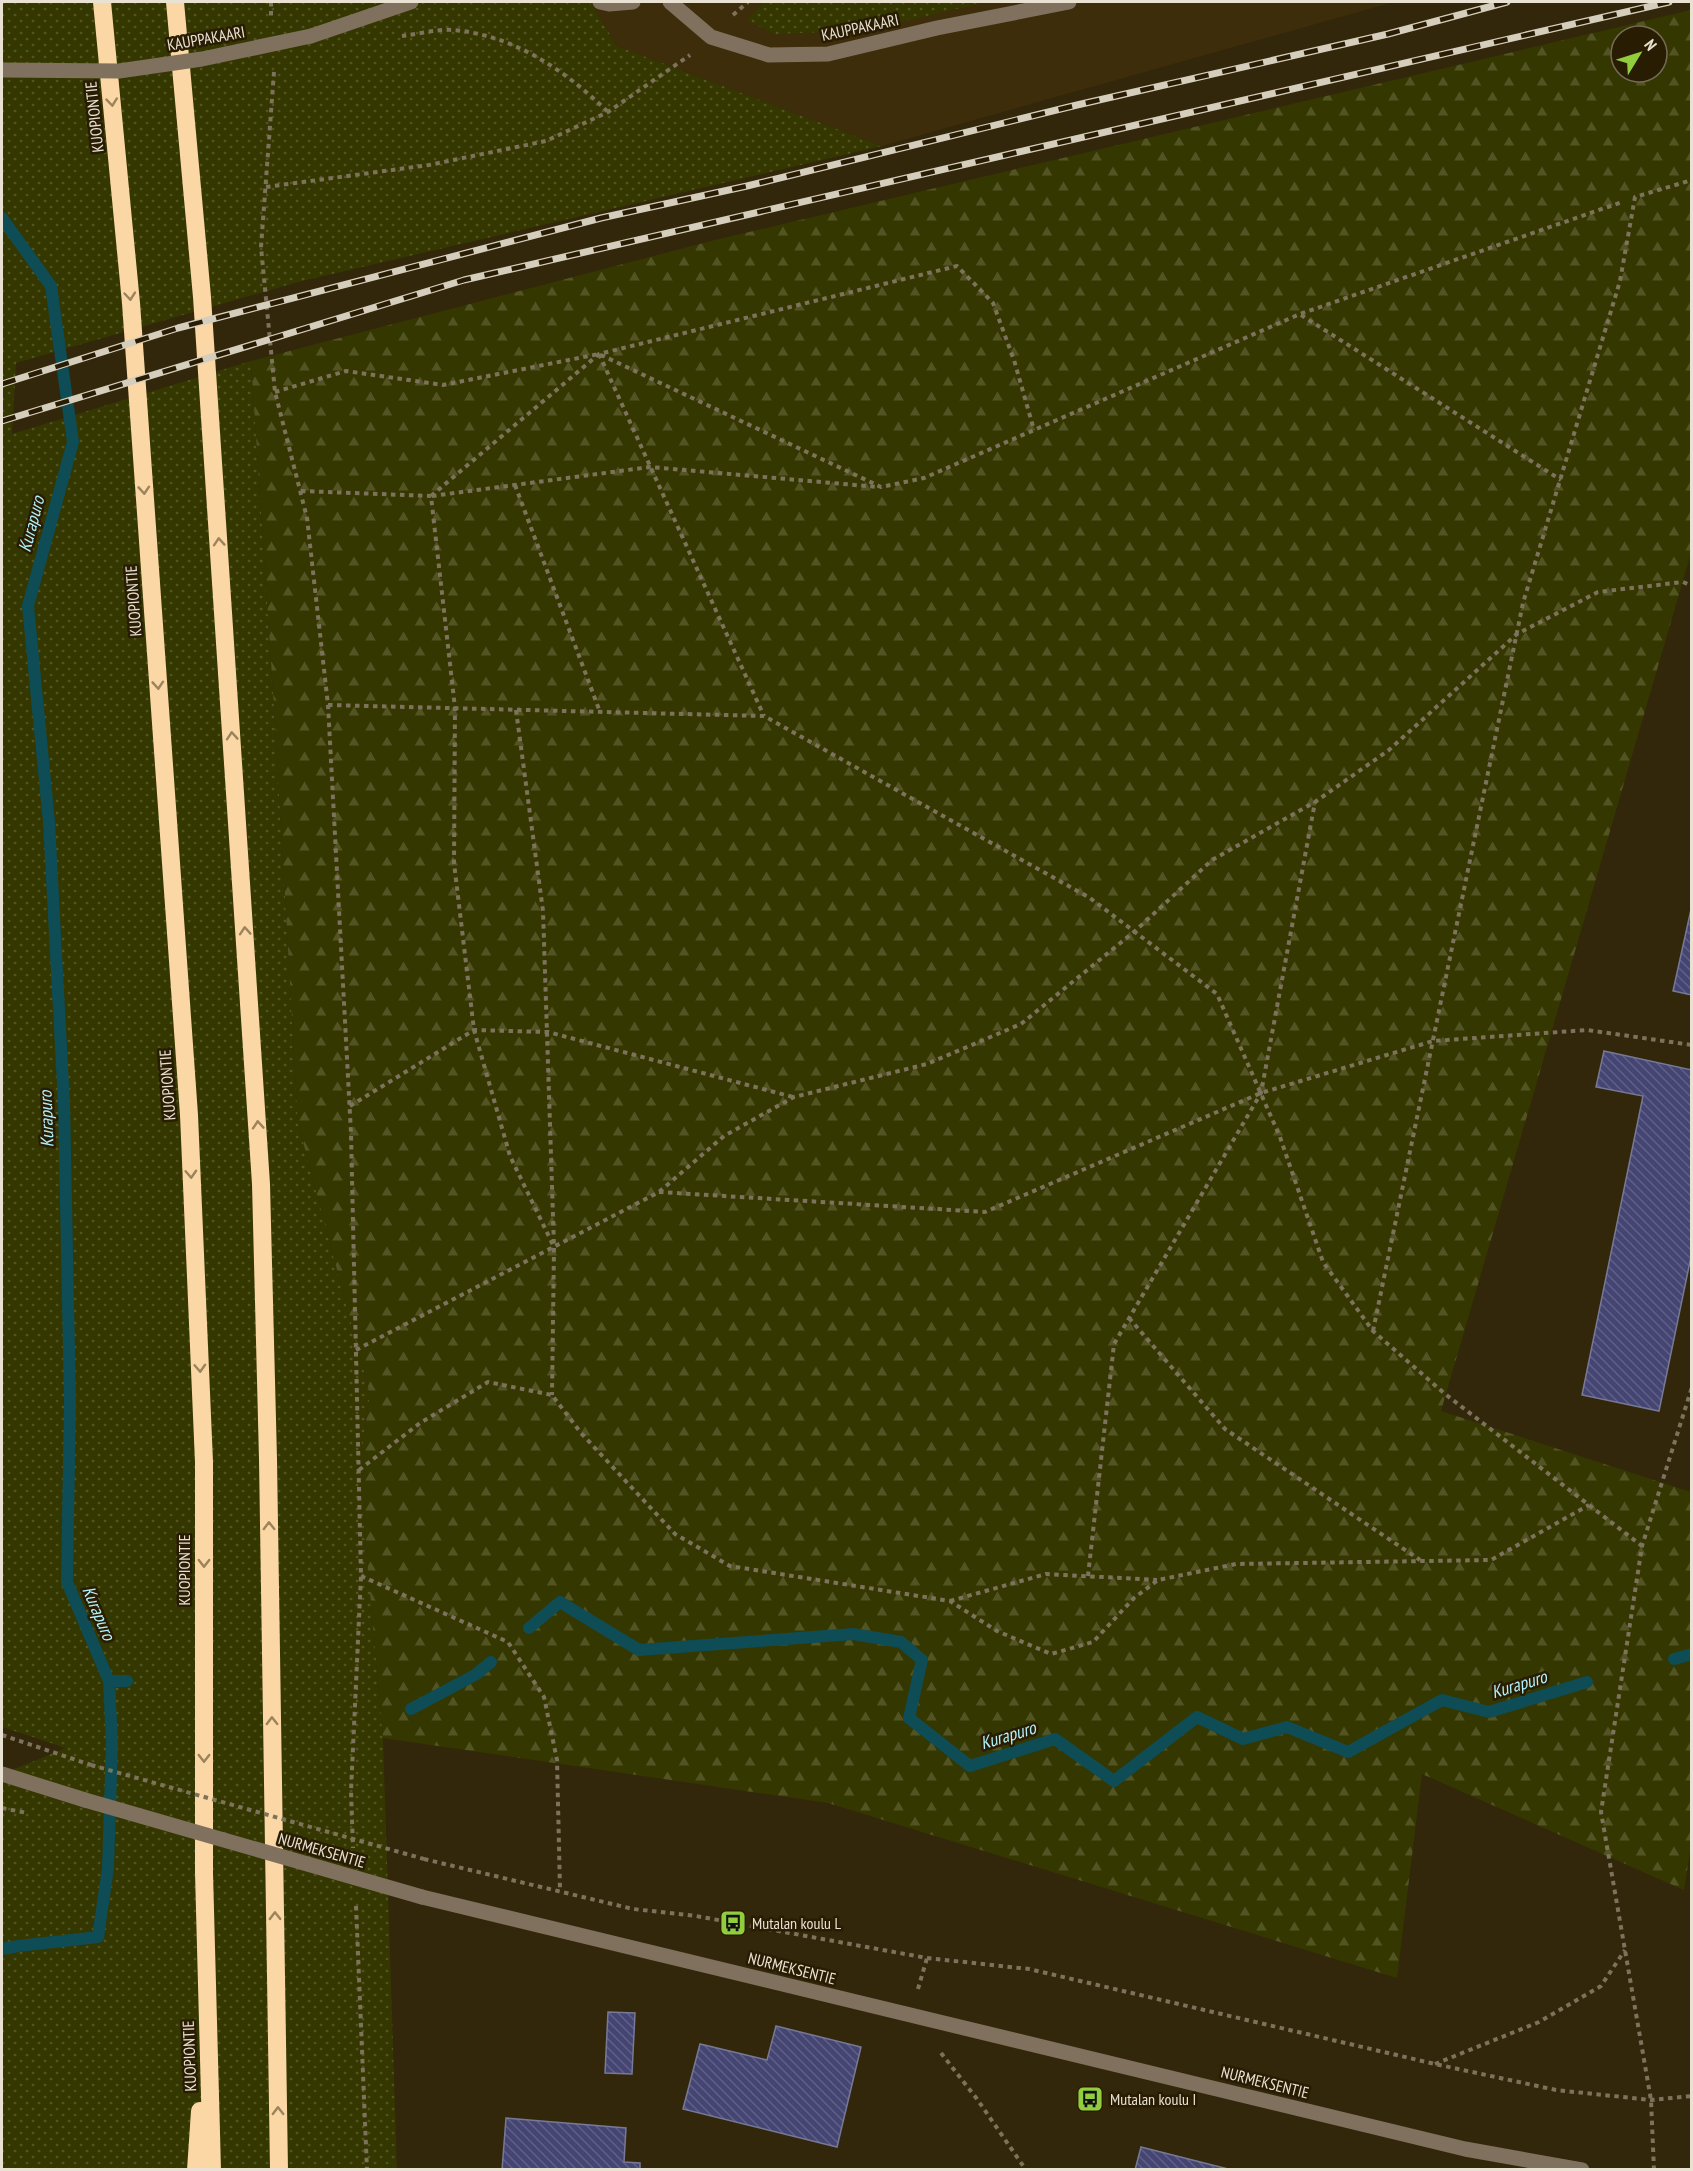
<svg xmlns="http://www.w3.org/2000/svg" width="1693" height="2171" font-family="'PT Sans Narrow',sans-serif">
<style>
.built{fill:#3d2d0a}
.grass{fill:url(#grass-dots)}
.forest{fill:url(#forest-firs);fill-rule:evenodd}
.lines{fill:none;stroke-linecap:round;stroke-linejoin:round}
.stream{stroke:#0e4d55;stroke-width:12}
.building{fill:url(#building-back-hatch);stroke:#777996;stroke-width:1.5}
.path{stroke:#7d735d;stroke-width:4;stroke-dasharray:4.5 4.5;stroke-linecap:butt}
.minor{stroke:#7f715d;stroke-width:15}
.highway{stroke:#fad7a4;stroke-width:18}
.rail-casing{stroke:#d6cebd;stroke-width:7}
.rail{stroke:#281c03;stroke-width:4.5;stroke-dasharray:14;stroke-linecap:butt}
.path-bridge{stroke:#7d735d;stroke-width:4;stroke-dasharray:4.5 4.5;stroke-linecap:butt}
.minor-bridge{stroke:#7f715d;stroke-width:15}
.oneway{stroke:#9c835c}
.labels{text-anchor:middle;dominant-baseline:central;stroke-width:5;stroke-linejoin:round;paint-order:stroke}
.street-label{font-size:16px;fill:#e9e1d2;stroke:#281c03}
.poi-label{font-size:16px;fill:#e9e1d2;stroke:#281c03;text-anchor:start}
.water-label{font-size:18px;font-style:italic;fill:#b2f0f9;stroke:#281c03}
</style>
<defs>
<pattern id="grass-dots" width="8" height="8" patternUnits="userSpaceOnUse" patternTransform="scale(1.5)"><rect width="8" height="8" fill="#353700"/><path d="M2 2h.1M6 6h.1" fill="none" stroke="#525424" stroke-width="1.8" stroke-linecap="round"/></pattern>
<pattern id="forest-firs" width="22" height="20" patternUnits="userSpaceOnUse" patternTransform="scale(1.5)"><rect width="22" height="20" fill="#353700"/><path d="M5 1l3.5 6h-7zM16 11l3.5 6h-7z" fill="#525424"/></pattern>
<pattern id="building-back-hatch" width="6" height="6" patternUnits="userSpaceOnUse" patternTransform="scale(1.5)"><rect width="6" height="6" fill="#454573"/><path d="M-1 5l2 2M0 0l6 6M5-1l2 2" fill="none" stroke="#606086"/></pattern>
</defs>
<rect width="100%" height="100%" fill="#32260b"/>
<!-- built -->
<polygon class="built" points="590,2 1394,2 882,146 617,46"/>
<!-- grass -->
<g class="grass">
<polygon points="2,2 590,2 617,46 882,146 298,282 16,363 12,434 251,361 275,722 298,1123 370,1394 359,1470 383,1738 397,2169 2,2169 2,1774 66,1748 2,1727"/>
<polygon points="763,2 986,2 892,24 827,32 774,34 747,20"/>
</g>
<!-- forest -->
<path class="forest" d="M1691 10V553L1441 1411 1691 1492 1692 1839 1684 1890 1422 1774 1397 1978 828 1803 383 1738 359 1470 370 1394 298 1123 275 722 251 361 715 240ZM1621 36H1657V72H1621Z"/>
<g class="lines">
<!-- stream -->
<g class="stream">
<polyline points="2,218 51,286 73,442 28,606 49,822 64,1103 70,1401 67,1582 109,1681 112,1744 108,1868 98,1937 18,1946 2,1949"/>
<polyline points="529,1628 560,1602 639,1650 853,1634 901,1642 922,1660 909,1718 970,1766 1055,1739 1114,1781 1197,1717 1243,1739 1287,1727 1348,1752 1442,1700 1489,1712 1587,1682"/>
<polyline points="1674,1659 1692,1654"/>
<polyline points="109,1681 127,1681"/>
<polyline points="411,1709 475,1675 491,1662"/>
</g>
</g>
<!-- building -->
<g class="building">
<polygon points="1692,905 1692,995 1673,991"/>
<polygon points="1604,1051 1692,1070 1692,1252 1659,1411 1582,1395 1643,1096 1596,1087"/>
<polygon points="608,2012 635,2013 632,2074 605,2073"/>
<polygon points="776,2026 861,2047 837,2147 683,2109 700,2044 767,2060"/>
<polygon points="506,2118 626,2128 624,2162 640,2163 640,2170 502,2170"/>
<polygon points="1141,2147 1232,2170 1135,2170"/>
</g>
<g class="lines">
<!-- path -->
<g class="path">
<polyline points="271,2 271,16"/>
<polyline points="733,15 748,2"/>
<path d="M402 36C418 34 437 29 453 30 514 35 566 71 608 112"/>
<polyline points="274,72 261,247 275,392 307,518 328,705 351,1133 361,1576 351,1791 353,1848"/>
<polyline points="266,187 429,165 546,141 608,112 690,55"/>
<polyline points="1301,315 1561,480"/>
<polyline points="599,354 764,716"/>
<polyline points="275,392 346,371 443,385 599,354 881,487 924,478 1300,314 1622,202"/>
<polyline points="515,485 600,712"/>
<polyline points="301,491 431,496 455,708 454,863 474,1030 510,1156 554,1247"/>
<polyline points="431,496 599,354 957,266 993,303 1014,360 1034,430"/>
<polyline points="432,496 650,467 878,487"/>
<polyline points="328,705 764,716 1090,898 1217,994 1280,1137 1323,1262 1373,1331 1445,1394 1642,1546"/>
<polyline points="516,710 543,911 554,1247 552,1395"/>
<polyline points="350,1106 474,1030 548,1032 793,1097"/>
<polyline points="659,1192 985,1212 1261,1093 1433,1041 1587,1030 1692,1045"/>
<polyline points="1129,1318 1225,1429 1420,1560"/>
<polyline points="1373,1331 1523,603 1620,281 1635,197 1692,180"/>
<polyline points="356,1350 659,1192 724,1136 794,1097 927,1064 1021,1024 1135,931 1212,860 1315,802 1389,750 1517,634 1598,592 1683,582 1692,586"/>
<polyline points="359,1470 420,1423 488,1382 552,1395 581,1433 675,1534 730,1566 950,1601 997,1631 1051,1654 1093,1642 1134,1598 1158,1580 1236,1564 1491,1560 1589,1505"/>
<polyline points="361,1576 508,1642 544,1697 557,1760 560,1890"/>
<polyline points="1088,1576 1114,1344 1261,1093 1315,802"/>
<polyline points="950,1601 1046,1574 1157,1580"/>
<polyline points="2,1735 91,1765"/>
<polyline points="2,1808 27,1813"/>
<polyline points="424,1859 633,1909 696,1916 927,1958 1029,1969 1435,2064 1556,2090 1651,2100 1692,2096"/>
<polyline points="356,1906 367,2170"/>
<polyline points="918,1989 927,1958"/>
<polyline points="941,2053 977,2099 1026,2170"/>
<polyline points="1435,2064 1539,2022 1601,1986 1625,1950"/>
<polyline points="1654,2170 1651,2100 1601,1812 1642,1546 1692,1387"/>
</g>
<!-- minor -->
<g class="minor">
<polyline points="600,2 609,4 633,2"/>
<polyline points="670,2 711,37 769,55 828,54 937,28 1069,2"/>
<polyline points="311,36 411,2"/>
<polyline points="2,1774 85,1800"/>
<polyline points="422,1897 1465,2149 1582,2170"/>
</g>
<!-- highway -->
<g class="highway">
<polyline points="102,2 131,303 189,1115 204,1462 204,1873 212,2170"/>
<polyline points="175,2 202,297 261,1184 268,1459 279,2170"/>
<polyline points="196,2170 200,2111"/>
</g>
<defs>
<g id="rail">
<polyline points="2,384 178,328 601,218 747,186 1077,105 1388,34 1507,2"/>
<polyline points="2,421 464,280 1669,2"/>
</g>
</defs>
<!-- rail casing -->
<use href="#rail" class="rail-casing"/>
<!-- rail -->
<use href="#rail" class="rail"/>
<!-- path-bridge -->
<polyline class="path-bridge" points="91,1765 424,1859"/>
<!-- minor-bridge -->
<g class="minor-bridge">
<polyline points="2,70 119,71 202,59 311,36"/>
<polyline points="85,1800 422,1897"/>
</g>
</g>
<!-- one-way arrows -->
<defs><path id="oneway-chevron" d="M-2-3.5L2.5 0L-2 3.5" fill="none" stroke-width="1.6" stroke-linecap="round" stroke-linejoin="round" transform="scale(1.5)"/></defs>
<g class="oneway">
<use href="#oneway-chevron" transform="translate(112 102) rotate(84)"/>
<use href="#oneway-chevron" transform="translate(130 296) rotate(85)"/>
<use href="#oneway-chevron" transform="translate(144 490) rotate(86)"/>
<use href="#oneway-chevron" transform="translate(219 542) rotate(-94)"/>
<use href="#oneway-chevron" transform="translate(158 685) rotate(86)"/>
<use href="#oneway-chevron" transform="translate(232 736) rotate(-94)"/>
<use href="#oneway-chevron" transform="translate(245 931) rotate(-94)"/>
<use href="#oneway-chevron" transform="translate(258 1125) rotate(-94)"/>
<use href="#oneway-chevron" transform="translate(191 1174) rotate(87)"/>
<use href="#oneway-chevron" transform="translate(200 1368) rotate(87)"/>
<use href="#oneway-chevron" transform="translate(269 1526) rotate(-91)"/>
<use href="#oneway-chevron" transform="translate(204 1563) rotate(90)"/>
<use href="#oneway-chevron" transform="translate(272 1721) rotate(-91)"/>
<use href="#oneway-chevron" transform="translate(204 1758) rotate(90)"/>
<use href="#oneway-chevron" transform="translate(275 1916) rotate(-91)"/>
<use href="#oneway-chevron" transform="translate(278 2111) rotate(-91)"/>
</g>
<!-- icons -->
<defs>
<symbol id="bus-square" viewBox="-11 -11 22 22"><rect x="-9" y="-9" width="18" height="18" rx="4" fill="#92cd3e" stroke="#281c03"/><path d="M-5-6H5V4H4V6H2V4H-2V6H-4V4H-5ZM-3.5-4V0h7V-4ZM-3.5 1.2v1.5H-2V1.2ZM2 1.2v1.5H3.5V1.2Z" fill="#111"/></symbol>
</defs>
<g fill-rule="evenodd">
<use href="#bus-square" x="718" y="1908" width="30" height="30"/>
<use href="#bus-square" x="1075" y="2084" width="30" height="30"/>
</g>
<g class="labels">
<!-- street labels -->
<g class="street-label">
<text transform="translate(860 27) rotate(-12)">KAUPPAKAARI</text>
<text transform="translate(206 38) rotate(-10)">KAUPPAKAARI</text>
<text transform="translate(94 117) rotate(-96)">KUOPIONTIE</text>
<text transform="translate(133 601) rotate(-94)">KUOPIONTIE</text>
<text transform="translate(167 1085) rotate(-94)">KUOPIONTIE</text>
<text transform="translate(184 1570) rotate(-90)">KUOPIONTIE</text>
<text transform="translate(322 1850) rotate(16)">NURMEKSENTIE</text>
<text transform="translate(792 1968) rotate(14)">NURMEKSENTIE</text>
<text transform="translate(189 2056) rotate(-92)">KUOPIONTIE</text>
<text transform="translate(1265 2082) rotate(14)">NURMEKSENTIE</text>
</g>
<!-- poi labels -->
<g class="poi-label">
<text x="752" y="1923">Mutalan koulu L</text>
<text x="1110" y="2099">Mutalan koulu I</text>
</g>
<!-- water labels -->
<g class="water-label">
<text transform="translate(31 524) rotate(-75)">Kurapuro</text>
<text transform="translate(46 1119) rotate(-92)">Kurapuro</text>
<text transform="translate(99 1613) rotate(67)">Kurapuro</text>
<text transform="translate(1519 1684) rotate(-17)">Kurapuro</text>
<text transform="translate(1008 1735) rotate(-17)">Kurapuro</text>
</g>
</g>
<!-- border -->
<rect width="1693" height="2171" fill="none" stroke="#e9e1d2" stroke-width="6"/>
<!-- north arrow -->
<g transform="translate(1639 54) rotate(52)"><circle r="28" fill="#281c03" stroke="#756b56" stroke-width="1.5"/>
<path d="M0-4.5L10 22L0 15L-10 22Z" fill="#92cd3e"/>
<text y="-9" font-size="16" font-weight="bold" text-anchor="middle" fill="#e9e1d2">N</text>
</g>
</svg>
